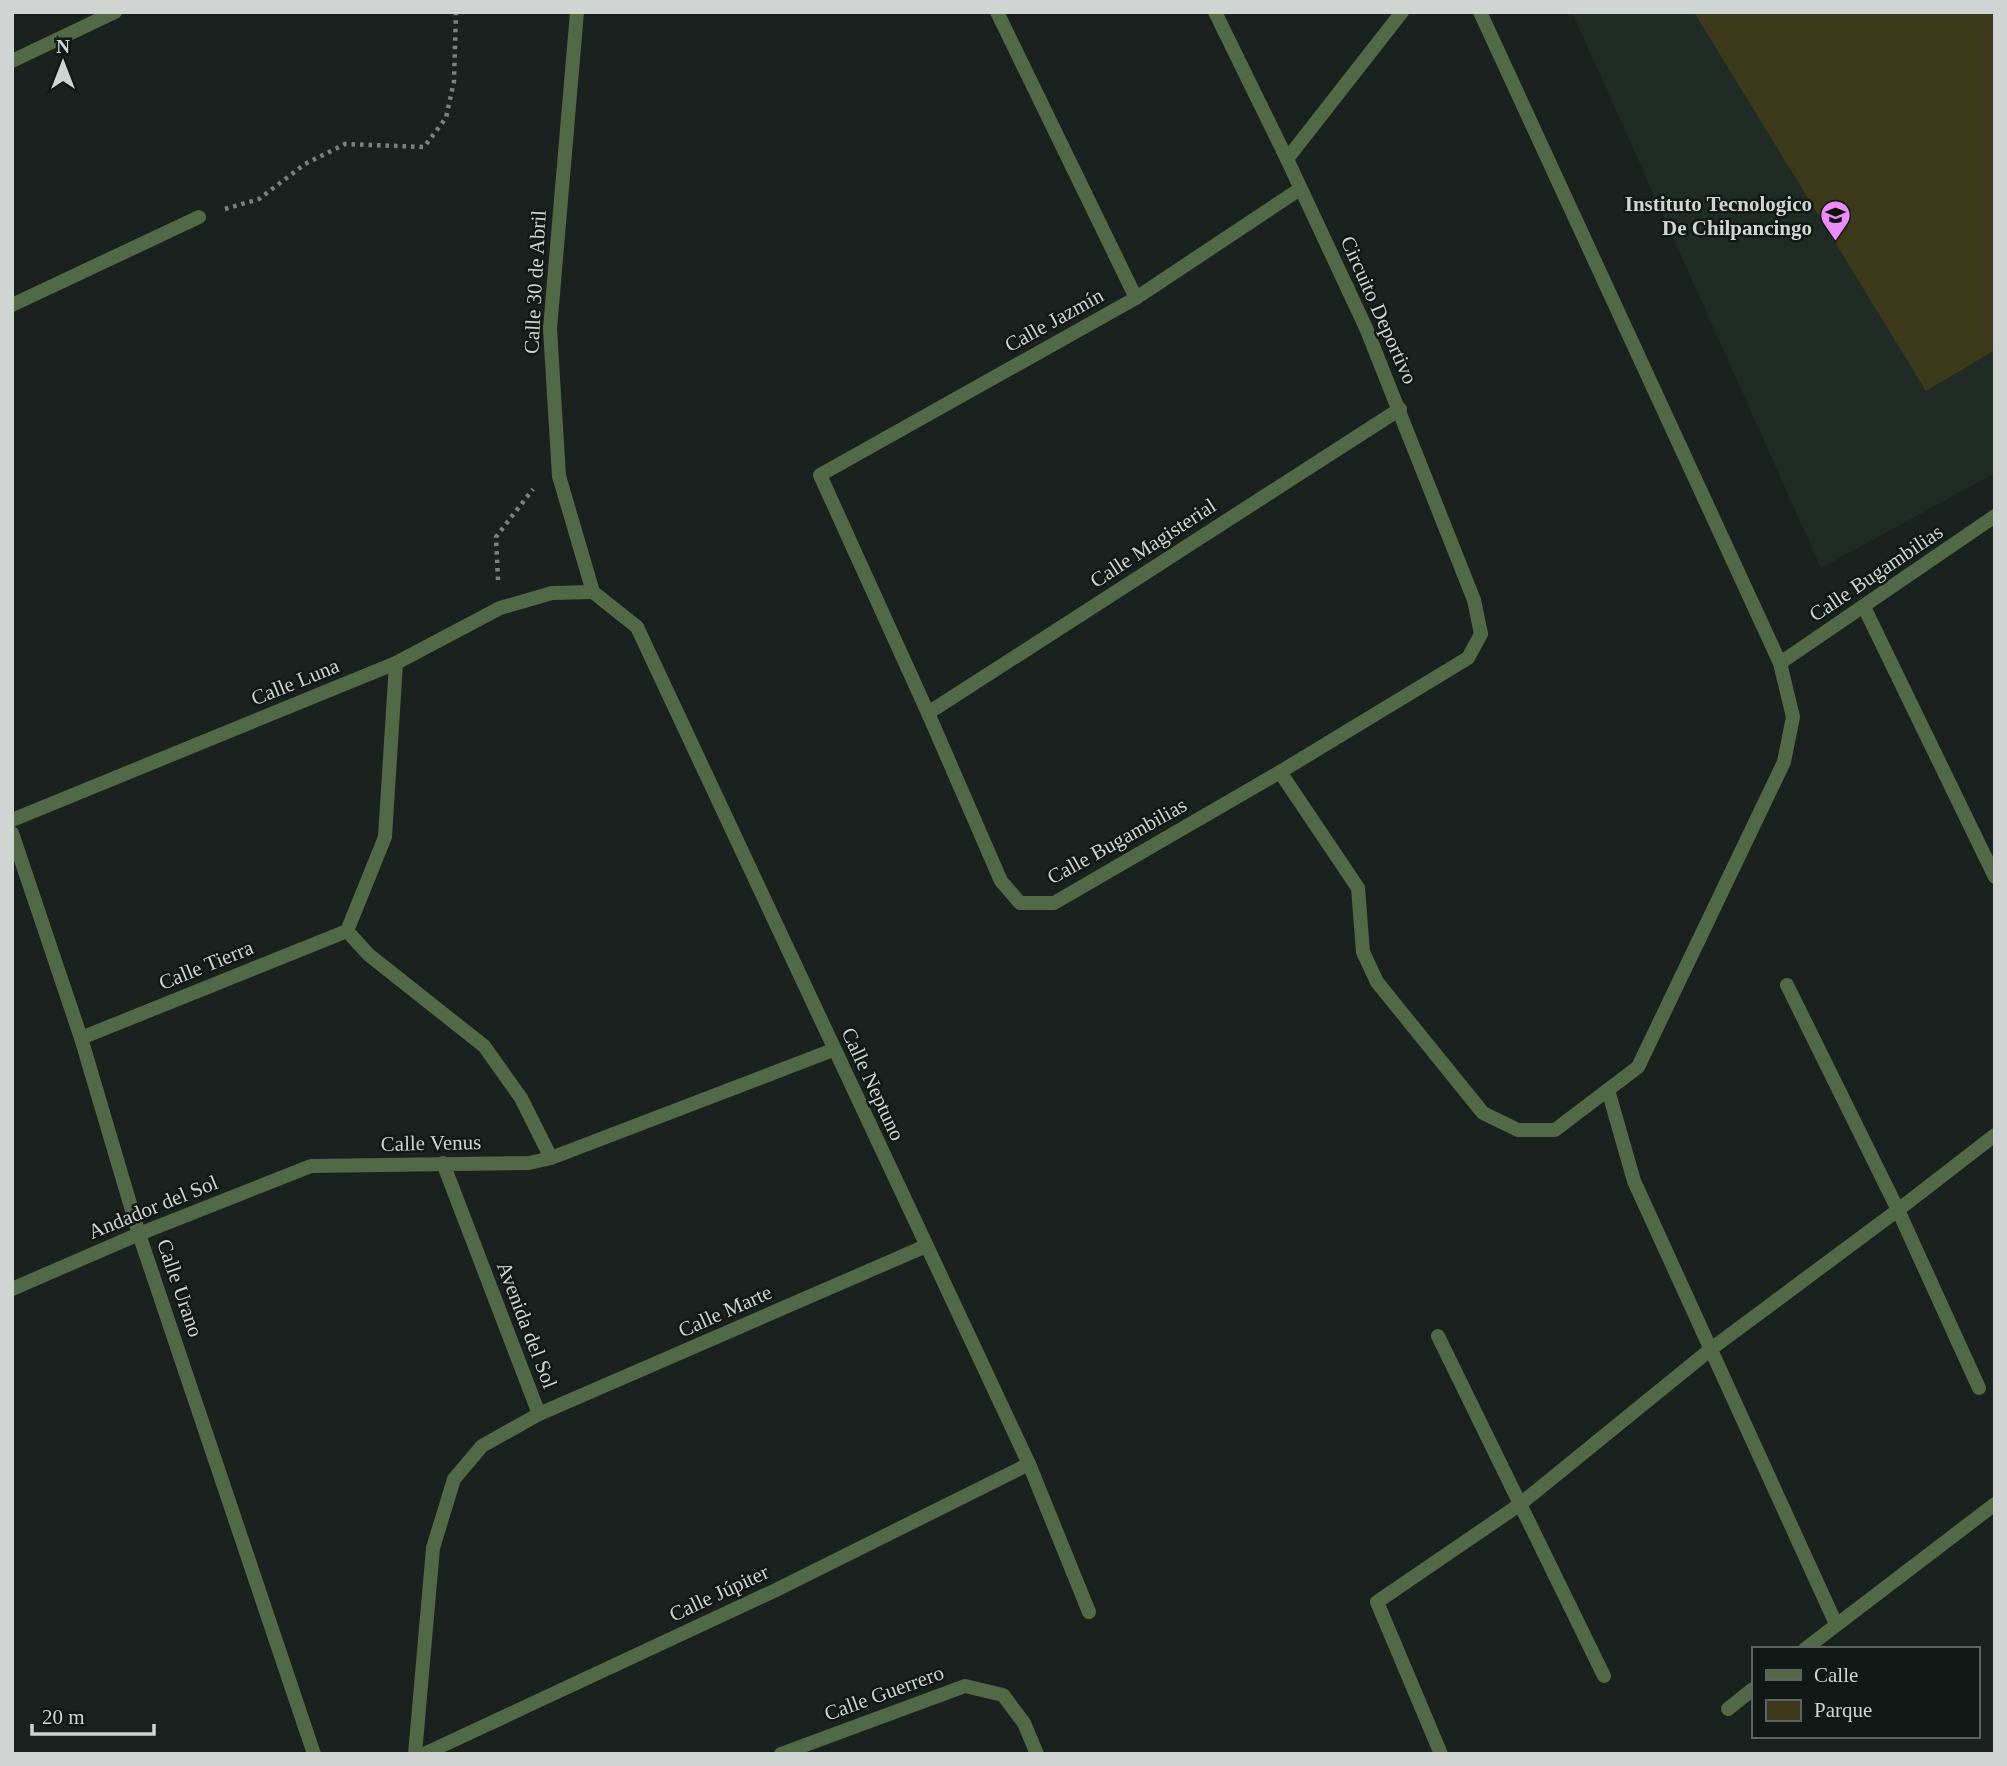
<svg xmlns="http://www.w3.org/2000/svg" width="2007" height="1766" viewBox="0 0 2007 1766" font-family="'Times New Roman',serif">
<rect width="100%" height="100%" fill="#1b211e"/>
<polygon fill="#202b26" points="1572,12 1995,12 1995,473 1821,568"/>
<polygon fill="#3c3a1a" points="1694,12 1995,12 1995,350 1926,391"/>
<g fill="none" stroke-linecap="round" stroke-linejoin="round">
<g stroke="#7d8280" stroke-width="4.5" stroke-dasharray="3.5 5" stroke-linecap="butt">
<polyline points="225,209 259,199 305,164 345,144 424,147 446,118 454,81 456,12"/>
<polyline points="498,580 496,537 533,489"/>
</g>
<g stroke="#516946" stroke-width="14">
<polyline points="577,12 550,329 559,476 593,592"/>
<polyline points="997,12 1136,298"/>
<polyline points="1215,12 1287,159 1366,328 1474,600 1481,634 1468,658 1280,772 1054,903 1020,903 1001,881 928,713 820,475 1136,298 1300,189"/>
<polyline points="12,61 115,12"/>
<polyline points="1287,159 1402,12"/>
<polyline points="12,305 199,217"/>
<polyline points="593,592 637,627 1029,1464 1089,1612"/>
<polyline points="1864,607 1995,877"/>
<polyline points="396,663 385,837 347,931 369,955 484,1046 521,1098 551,1158"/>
<polyline points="1780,663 1995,516"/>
<polyline points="928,713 1400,409"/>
<polyline points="1280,772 1358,888 1363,952 1377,982 1483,1113 1518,1130 1555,1130 1638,1067 1784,762 1793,717 1780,663 1480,12"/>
<polyline points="12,820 396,663 500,608 552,593 593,592"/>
<polyline points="12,833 81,1038 139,1234 311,1166 529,1163 551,1158 833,1050"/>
<polyline points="1787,985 1898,1210 1979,1388"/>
<polyline points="81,1038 347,931"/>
<polyline points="1608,1090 1634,1181 1836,1624"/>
<polyline points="443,1163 539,1414"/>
<polyline points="1438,1336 1604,1676"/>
<polyline points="1805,1649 1995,1504"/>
<polyline points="1728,1709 1753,1689"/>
<polyline points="415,1754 433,1548 454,1479 482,1446 539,1414 926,1246"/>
<polyline points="424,1754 776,1590 1029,1464"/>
<polyline points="781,1754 965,1686 1003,1695 1024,1723 1037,1754"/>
<polyline points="1441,1754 1377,1602 1519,1505 1711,1349 1898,1210 1995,1135"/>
</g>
<polyline stroke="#516946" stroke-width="14" points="12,1289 139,1234 314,1754"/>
</g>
<defs>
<symbol id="university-pin" viewBox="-11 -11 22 30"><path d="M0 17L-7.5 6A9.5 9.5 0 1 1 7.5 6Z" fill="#ed8cf9" stroke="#121815"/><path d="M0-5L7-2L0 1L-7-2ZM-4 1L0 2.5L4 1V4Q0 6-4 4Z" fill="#111"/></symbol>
</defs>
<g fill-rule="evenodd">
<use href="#university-pin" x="1818" y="198" width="35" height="47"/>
</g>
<g text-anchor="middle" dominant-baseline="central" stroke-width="5" stroke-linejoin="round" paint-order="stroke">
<g font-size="21" font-weight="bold" fill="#d0d4d2" stroke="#121815" text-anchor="end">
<text x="1812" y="204">Instituto Tecnologico<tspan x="1812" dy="24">De Chilpancingo</tspan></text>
</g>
<g font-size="21" fill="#d0d4d2" stroke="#121815">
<text transform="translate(535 282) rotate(-87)">Calle 30 de Abril</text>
<text transform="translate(1379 310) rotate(66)">Circuito Deportivo</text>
<text transform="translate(1054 320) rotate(-29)">Calle Jazmín</text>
<text transform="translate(1153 543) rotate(-33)">Calle Magisterial</text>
<text transform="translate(1876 573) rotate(-34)">Calle Bugambilias</text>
<text transform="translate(295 682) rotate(-22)">Calle Luna</text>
<text transform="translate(1117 841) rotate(-29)">Calle Bugambilias</text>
<text transform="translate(206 965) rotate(-22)">Calle Tierra</text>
<text transform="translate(873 1084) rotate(65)">Calle Neptuno</text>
<text transform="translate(431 1143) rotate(-1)">Calle Venus</text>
<text transform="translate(153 1207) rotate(-22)">Andador del Sol</text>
<text transform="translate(180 1288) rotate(71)">Calle Urano</text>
<text transform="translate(725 1311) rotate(-24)">Calle Marte</text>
<text transform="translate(527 1325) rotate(69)">Avenida del Sol</text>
<text transform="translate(719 1593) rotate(-25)">Calle Júpiter</text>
<text transform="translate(884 1693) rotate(-20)">Calle Guerrero</text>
</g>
</g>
<rect width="2007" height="1766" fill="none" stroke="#d0d4d2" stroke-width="28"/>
<rect x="1752" y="1647" width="228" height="91" fill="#121815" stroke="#5e6361" stroke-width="2"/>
<rect x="1766" y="1670" width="35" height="10" fill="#516946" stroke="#5e6361" stroke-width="2"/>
<text x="1814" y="1682" font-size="21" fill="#d0d4d2">Calle</text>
<rect x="1766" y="1700" width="35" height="21" fill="#3c3a1a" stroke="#5e6361" stroke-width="2"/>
<text x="1814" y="1717" font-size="21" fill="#d0d4d2">Parque</text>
<g transform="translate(63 63)" stroke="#121815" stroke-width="5" paint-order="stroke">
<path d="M0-5L12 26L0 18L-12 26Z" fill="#d0d4d2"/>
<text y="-10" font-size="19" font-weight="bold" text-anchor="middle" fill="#d0d4d2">N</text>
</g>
<path d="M32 1724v10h122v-10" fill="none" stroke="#d0d4d2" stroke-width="3.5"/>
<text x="42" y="1724" font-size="21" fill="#d0d4d2" stroke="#121815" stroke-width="5" paint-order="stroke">20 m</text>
</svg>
